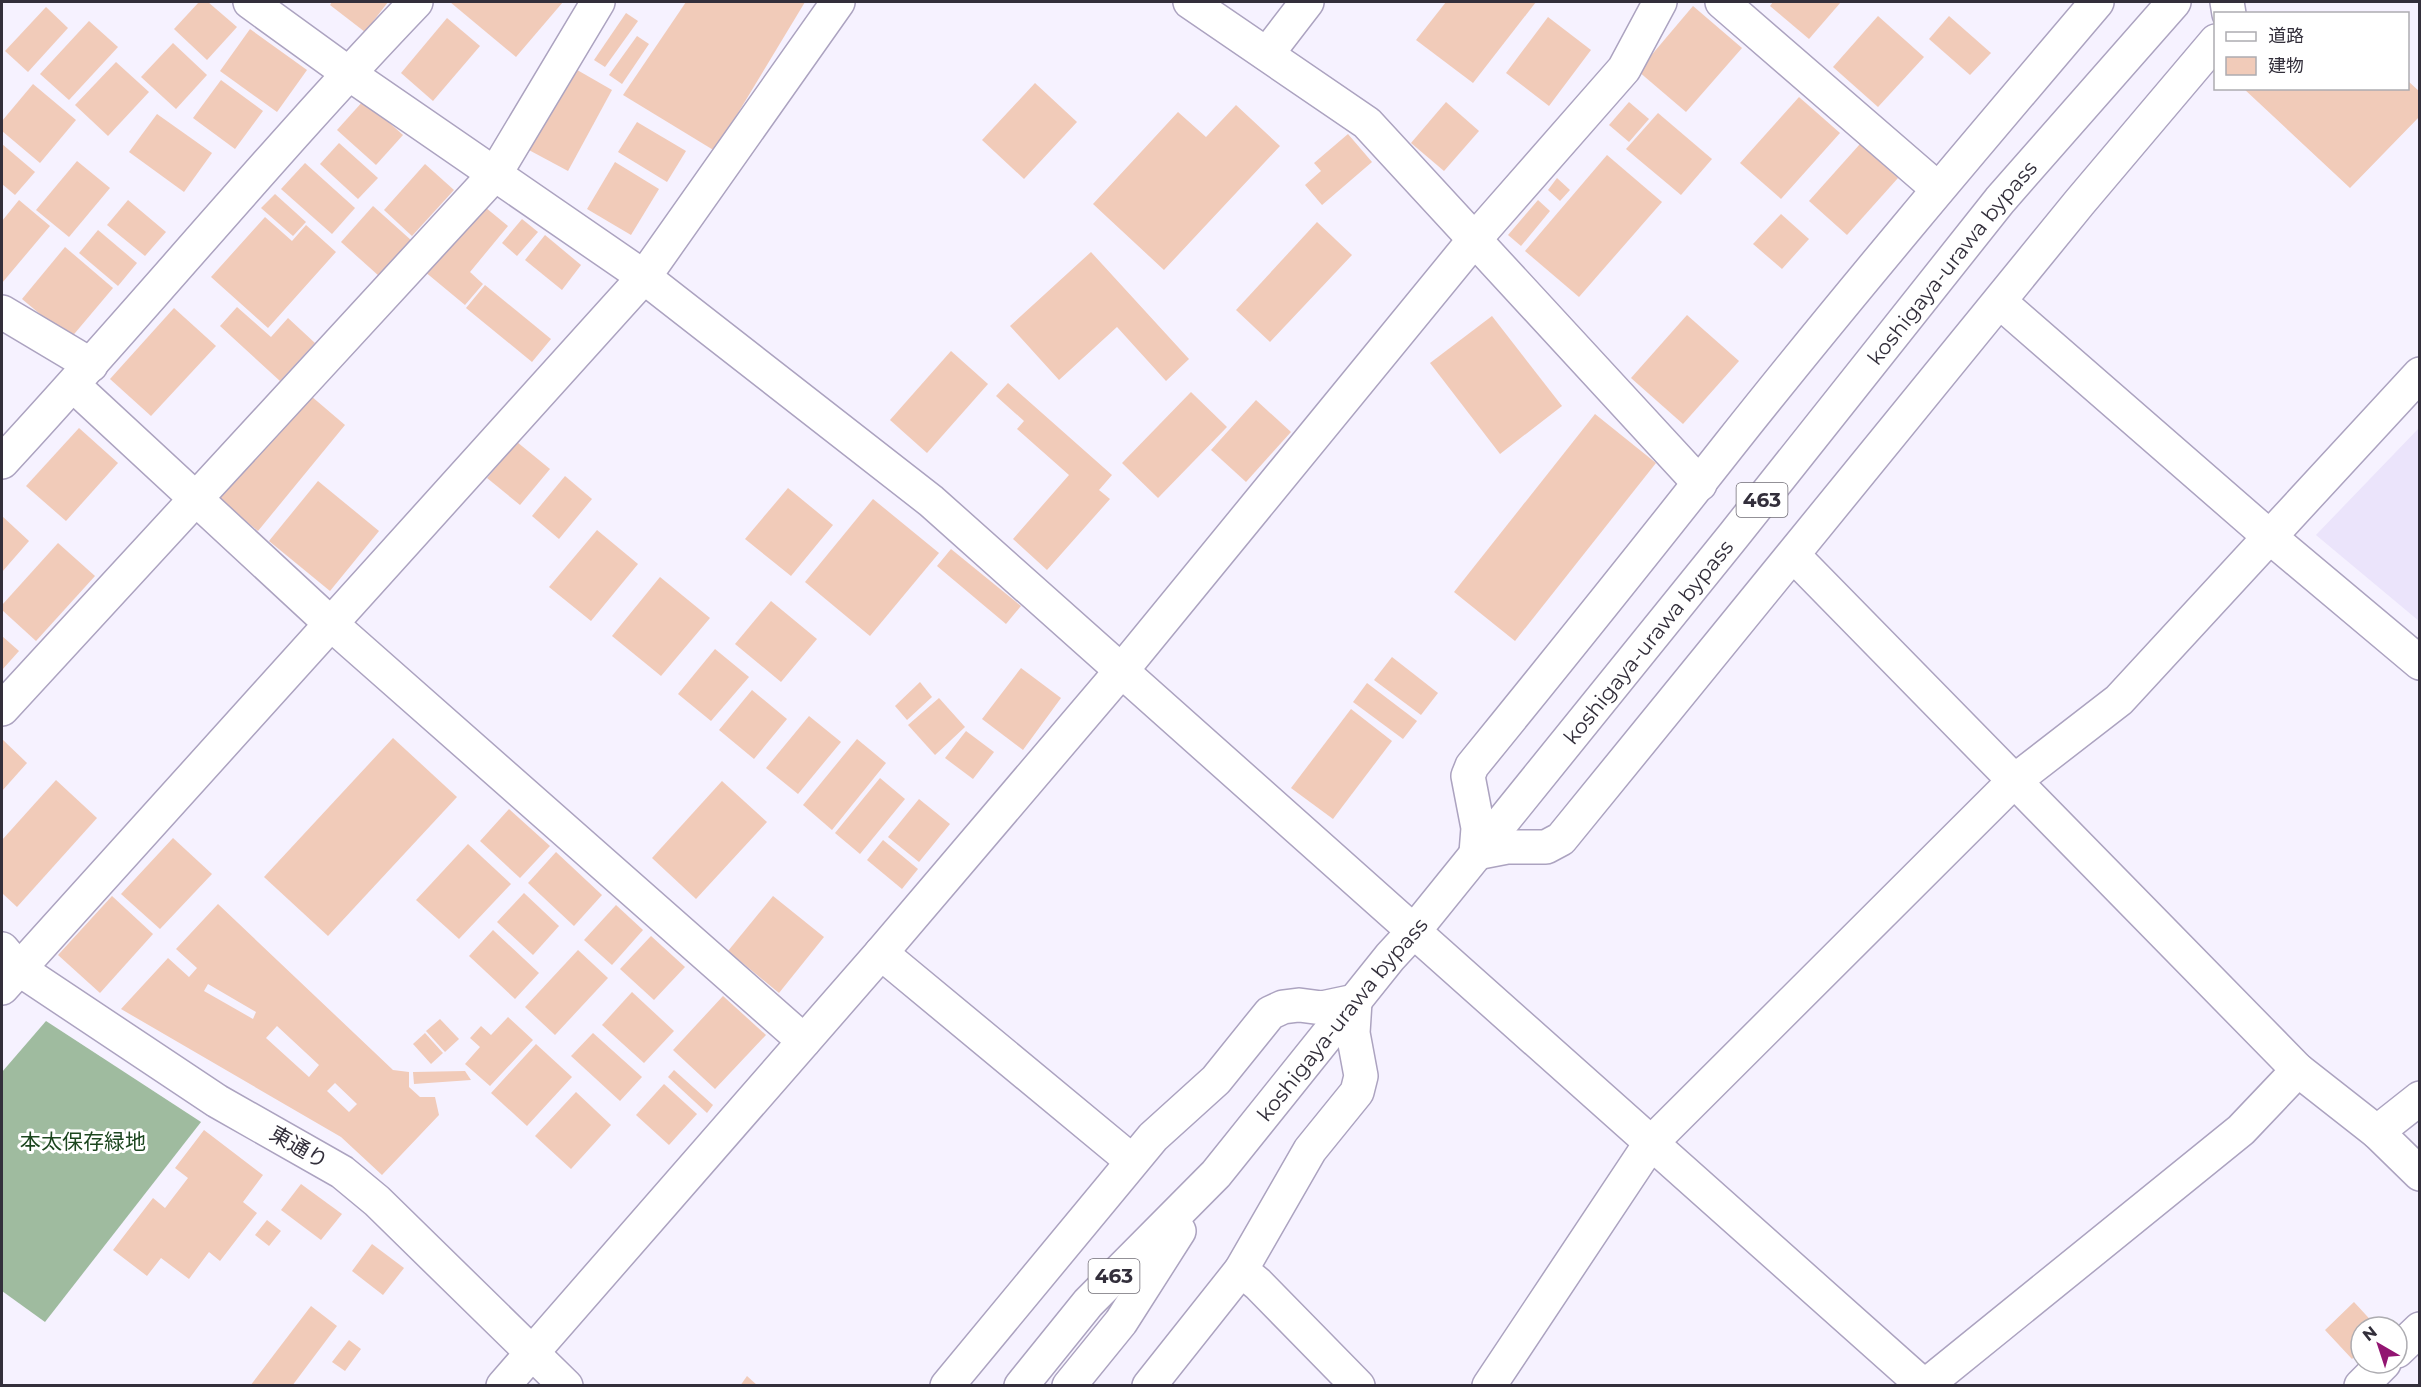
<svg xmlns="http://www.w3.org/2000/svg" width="2421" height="1387" viewBox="0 0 2421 1387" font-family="Montserrat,'Noto Sans JP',sans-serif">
<rect width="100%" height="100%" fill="#f6f2ff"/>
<polygon fill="#ebe4fb" points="2419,428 2419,427 2419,621 2316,535"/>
<polygon fill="#9fbb9f" points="46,1021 201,1122 45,1322 2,1291 2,1072"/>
<g fill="#f1cbb9" fill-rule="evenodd">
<polygon points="199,2 208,2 237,27 207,60 174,29"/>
<polygon points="332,2 388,2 365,32 330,5"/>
<polygon points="450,2 563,2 516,57"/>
<polygon points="686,2 805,2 715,151 623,95"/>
<polygon points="1446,2 1536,2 1473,83 1416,40"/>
<polygon points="1773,2 1841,2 1809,39 1770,6"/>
<polygon points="1693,6 1742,48 1686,112 1638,71"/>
<polygon points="46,7 68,28 28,72 5,51"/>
<polygon points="626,13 638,21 605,67 594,60"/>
<polygon points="1878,16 1924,57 1878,107 1833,67"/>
<polygon points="1949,16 1991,53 1970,75 1929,39"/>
<polygon points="1548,17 1591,50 1549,106 1506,73"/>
<polygon points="447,18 480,46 433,101 401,73"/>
<polygon points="89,21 118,47 69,100 40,74"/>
<polygon points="250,29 307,70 277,112 220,71"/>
<polygon points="637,36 649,44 622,84 609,75"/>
<polygon points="173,43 207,75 176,109 141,77"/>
<polygon points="116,62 149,92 108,136 75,105"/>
<polygon points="572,67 612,90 568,171 527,149"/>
<polygon points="221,80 263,111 235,149 193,118"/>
<polygon points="2408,81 2420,92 2420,116 2350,188 2243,88 2408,88"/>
<polygon points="1035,83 1077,122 1024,179 982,140"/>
<polygon points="33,84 76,120 40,163 2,131 2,121"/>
<polygon points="1799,97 1840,133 1781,199 1740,163"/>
<polygon points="364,100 403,135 376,165 337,130"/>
<polygon points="1446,102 1479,131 1444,171 1411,143"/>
<polygon points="1629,102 1649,119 1629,142 1609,125"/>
<polygon points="1236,105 1280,146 1164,270 1093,204 1178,112 1206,137"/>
<polygon points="1658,113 1712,159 1681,195 1626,149"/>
<polygon points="157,114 212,153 184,192 129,152"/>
<polygon points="637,122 686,151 667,182 618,152"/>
<polygon points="1348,134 1372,162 1322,205 1305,185 1321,171 1314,163"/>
<polygon points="339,143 378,178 358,199 320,164"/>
<polygon points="2,144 35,172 15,195 2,184"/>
<polygon points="1860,144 1898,178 1847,235 1809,201"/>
<polygon points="1607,155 1662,202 1579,297 1525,251"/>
<polygon points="77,161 110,188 69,237 36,210"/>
<polygon points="615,162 659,189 631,235 587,209"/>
<polygon points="305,163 355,208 332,234 281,189"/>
<polygon points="425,164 454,190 412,236 384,210"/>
<polygon points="1557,178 1570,190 1560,201 1548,190"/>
<polygon points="275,194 306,222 293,236 261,208"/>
<polygon points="19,200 50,226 2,283 2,221"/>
<polygon points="128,200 166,232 145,256 107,225"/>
<polygon points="1538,200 1550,211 1521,246 1508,235"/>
<polygon points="480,203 508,226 470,272 483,284 465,305 424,271"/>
<polygon points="373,206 412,241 379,276 341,242"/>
<polygon points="1781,214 1809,239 1782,269 1753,244"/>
<polygon points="265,217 292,241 306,225 336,252 268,328 211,277"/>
<polygon points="522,219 538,232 517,256 502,243"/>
<polygon points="1317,222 1352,255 1270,342 1236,310"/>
<polygon points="98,230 137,263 118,286 79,253"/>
<polygon points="545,235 581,265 562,290 525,260"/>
<polygon points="65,247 113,288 70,339 22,299"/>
<polygon points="1091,252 1189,359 1166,381 1117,327 1059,380 1010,326"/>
<polygon points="485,285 551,339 532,362 466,308"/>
<polygon points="237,307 271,337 288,318 315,343 280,381 220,326"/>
<polygon points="174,308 216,346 151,416 110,379"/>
<polygon points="1687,315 1739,361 1683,424 1631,378"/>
<polygon points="1492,316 1562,406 1500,454 1430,363"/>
<polygon points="951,351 988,384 927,453 890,420"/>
<polygon points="1008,383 1112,475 1099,490 1110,499 1047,570 1013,539 1069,475 1017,429 1024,421 996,396"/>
<polygon points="304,390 345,425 258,531 216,497"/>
<polygon points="1191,392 1227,427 1158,498 1122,463"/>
<polygon points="1256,400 1291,432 1246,482 1211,450"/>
<polygon points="1595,414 1656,463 1515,641 1454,592"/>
<polygon points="79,428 118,463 66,521 26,486"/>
<polygon points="517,442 550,469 520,505 487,478"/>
<polygon points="565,476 592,499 559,539 532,516"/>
<polygon points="318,481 379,531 330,591 269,541"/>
<polygon points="788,488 833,525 791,576 745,539"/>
<polygon points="873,499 939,553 870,636 805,582"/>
<polygon points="2,516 29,541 2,572"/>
<polygon points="597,530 638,564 591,621 549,587"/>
<polygon points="58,543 95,576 36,641 2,610 2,605"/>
<polygon points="951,549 1021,606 1006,624 937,566"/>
<polygon points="660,577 710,618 661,676 612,636"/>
<polygon points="771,601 817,639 781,682 735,644"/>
<polygon points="2,636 19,651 2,670"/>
<polygon points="715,649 749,677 711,721 678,694"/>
<polygon points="1392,657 1438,693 1421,715 1374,680"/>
<polygon points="1021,668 1061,698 1023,750 982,719"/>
<polygon points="920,682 932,697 907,720 895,706"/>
<polygon points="1367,683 1417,721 1403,739 1353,702"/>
<polygon points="752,690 787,719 754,759 719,730"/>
<polygon points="939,698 965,727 935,755 908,725"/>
<polygon points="1351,709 1392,741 1333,819 1291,788"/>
<polygon points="809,716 841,742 798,794 766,768"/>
<polygon points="966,731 994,752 973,779 945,758"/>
<polygon points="393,738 457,797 328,936 264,877"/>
<polygon points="2,739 27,763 2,791"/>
<polygon points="857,739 886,763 832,830 803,805"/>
<polygon points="880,778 905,799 860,854 835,833"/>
<polygon points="56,780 97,818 17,907 2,893 2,840"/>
<polygon points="722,781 767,822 696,899 652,858"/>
<polygon points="919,799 950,824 919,862 888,837"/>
<polygon points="509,809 550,846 520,878 480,841"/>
<polygon points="173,838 212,874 160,929 121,894"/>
<polygon points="883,840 918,869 902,889 867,860"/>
<polygon points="468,844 511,884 459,939 416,900"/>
<polygon points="556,852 602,895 574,926 528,883"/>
<polygon points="524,893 559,926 533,955 497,922"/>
<polygon points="112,896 153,934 100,993 58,955"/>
<polygon points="773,896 824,937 779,993 728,951"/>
<path d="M218,904L393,1070L409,1072V1087L420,1097H435L439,1115L382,1175L341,1137L121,1009L168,958L189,977L197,968L176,949ZM208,984L256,1012L253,1019L204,991ZM277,1026L319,1065L309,1077L266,1038ZM335,1083L357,1104L349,1112L327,1091Z"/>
<polygon points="616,905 643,930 612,965 584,940"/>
<polygon points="493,930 539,973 515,999 469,956"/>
<polygon points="651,936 685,967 654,1000 620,969"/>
<polygon points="578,950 608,978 555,1035 525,1007"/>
<polygon points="632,992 674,1031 644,1063 602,1025"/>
<polygon points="723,996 766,1035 715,1089 673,1050"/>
<polygon points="508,1017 533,1040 490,1086 465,1064 480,1047 470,1038 481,1026 491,1035"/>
<polygon points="440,1019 459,1039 445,1052 426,1031"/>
<polygon points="425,1033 443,1053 431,1064 413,1044"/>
<polygon points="593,1033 642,1077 620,1101 571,1056"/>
<polygon points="536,1044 572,1077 527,1126 491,1093"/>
<polygon points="674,1070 713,1105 707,1113 668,1077"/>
<polygon points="465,1071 471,1080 414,1084 413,1072"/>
<polygon points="664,1084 697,1114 669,1145 636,1115"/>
<polygon points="576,1092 611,1125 571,1169 535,1136"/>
<polygon points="204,1130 263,1175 243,1202 257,1213 220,1261 209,1252 189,1279 161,1258 147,1276 113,1250 153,1198 165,1208 188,1178 175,1168"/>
<polygon points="301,1184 342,1214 321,1240 281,1210"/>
<polygon points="267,1220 281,1231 269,1246 255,1235"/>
<polygon points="372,1244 404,1268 383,1295 352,1271"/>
<polygon points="2354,1302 2377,1327 2361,1327 2361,1350 2352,1359 2325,1330"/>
<polygon points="311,1306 337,1326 292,1386 250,1386"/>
<polygon points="349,1340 361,1349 345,1371 332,1362"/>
<polygon points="747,1376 758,1386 740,1386"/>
</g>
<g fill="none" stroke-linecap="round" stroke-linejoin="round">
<defs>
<g id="minor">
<polyline points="250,2 348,73 644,277 931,501 1924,1386"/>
<polyline points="1190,2 1367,123 1700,484"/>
<polyline points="1722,2 1938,189"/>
<path d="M2097,2C1973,148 1849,294 1730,444C1645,552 1559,659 1472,766L1468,776L1478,828L1476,853L1507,847H1546L1561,839L2079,203L2216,41"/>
<polyline points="2227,2 2229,14"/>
<polyline points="1267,54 1307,2"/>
<polyline points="2000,302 2271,538 2420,663"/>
<polyline points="2,312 91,365"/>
<polyline points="73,385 330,623 804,1041"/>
<path d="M2,462C142,311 273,151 416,2"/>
<polyline points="1794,556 2298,1070 2377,1132 2420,1174"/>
<polyline points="2,709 495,174 598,2"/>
<polyline points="2,949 19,969 217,1101 342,1172 377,1201 566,1386"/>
<polyline points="881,953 1132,1161"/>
<polyline points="2,988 644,277 838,2"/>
<polyline points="2377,1132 2420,1098"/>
<polyline points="1241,1270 1258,1284 1358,1386"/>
<polyline points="2397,1351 2420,1329"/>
<polyline points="503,1386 881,953 1122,670 1474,240 1624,69 1660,2"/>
<polyline points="947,1386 1153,1137 1216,1080 1270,1013 1283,1007 1299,1005 1322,1008 1355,1001 1353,1033 1361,1076 1357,1092 1310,1150 1241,1270 1149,1386"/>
<polyline points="1489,1386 1650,1144 2013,782 2119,700 2420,374"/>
<polyline points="1925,1386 2241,1130 2298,1070"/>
<polyline points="2361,1386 2384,1363"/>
</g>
<g id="highway">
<path id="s1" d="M1021,1386L1088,1303L1216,1174L1390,957L1414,931L1734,535L2000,200L2174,2"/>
<polyline points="1069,1386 1121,1322 1179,1231"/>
</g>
</defs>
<use href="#minor" stroke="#aca3c0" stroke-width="36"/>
<use href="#highway" stroke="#aca3c0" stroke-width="36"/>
<use href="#minor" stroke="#fff" stroke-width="33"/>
<use href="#highway" stroke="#fff" stroke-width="33"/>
</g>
<g text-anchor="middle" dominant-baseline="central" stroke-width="6" stroke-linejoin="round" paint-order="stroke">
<g fill="#fff" stroke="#706d76" stroke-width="1.5">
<rect x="1736.5" y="483" width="51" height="34" rx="4.5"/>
<rect x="1088.5" y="1259" width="51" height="34" rx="4.5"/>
</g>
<g font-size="20" font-weight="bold" fill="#332f3b">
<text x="1762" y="500">463</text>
<text x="1114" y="1276">463</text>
</g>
<g font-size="21" fill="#332f3b" stroke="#fff">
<text stroke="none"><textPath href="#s1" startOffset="1460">koshigaya-urawa bypass</textPath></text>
<text stroke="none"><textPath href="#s1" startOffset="974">koshigaya-urawa bypass</textPath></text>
<text stroke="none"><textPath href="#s1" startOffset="488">koshigaya-urawa bypass</textPath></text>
<text transform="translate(299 1147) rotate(30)">東通り</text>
</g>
<g font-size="21" fill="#1c461f" stroke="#fff">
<text x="83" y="1141">本太保存緑地</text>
</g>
</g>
<rect width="2421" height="1387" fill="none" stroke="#332f3b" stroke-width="6"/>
<rect x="2214" y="12" width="195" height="78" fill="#ffffff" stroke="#adacb1" stroke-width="1.5"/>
<rect x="2226" y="32" width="30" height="9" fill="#ffffff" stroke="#adacb1" stroke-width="1.5"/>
<text x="2268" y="42" font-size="18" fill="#332f3b">道路</text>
<rect x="2226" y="57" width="30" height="18" fill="#f1cbb9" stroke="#adacb1" stroke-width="1.5"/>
<text x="2268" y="72" font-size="18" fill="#332f3b">建物</text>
<g transform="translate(2379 1345) rotate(321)"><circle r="28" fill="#ffffff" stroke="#adacb1" stroke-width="1.5"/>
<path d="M0-4.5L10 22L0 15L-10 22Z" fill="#921571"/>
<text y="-9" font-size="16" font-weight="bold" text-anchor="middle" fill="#332f3b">N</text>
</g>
</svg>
